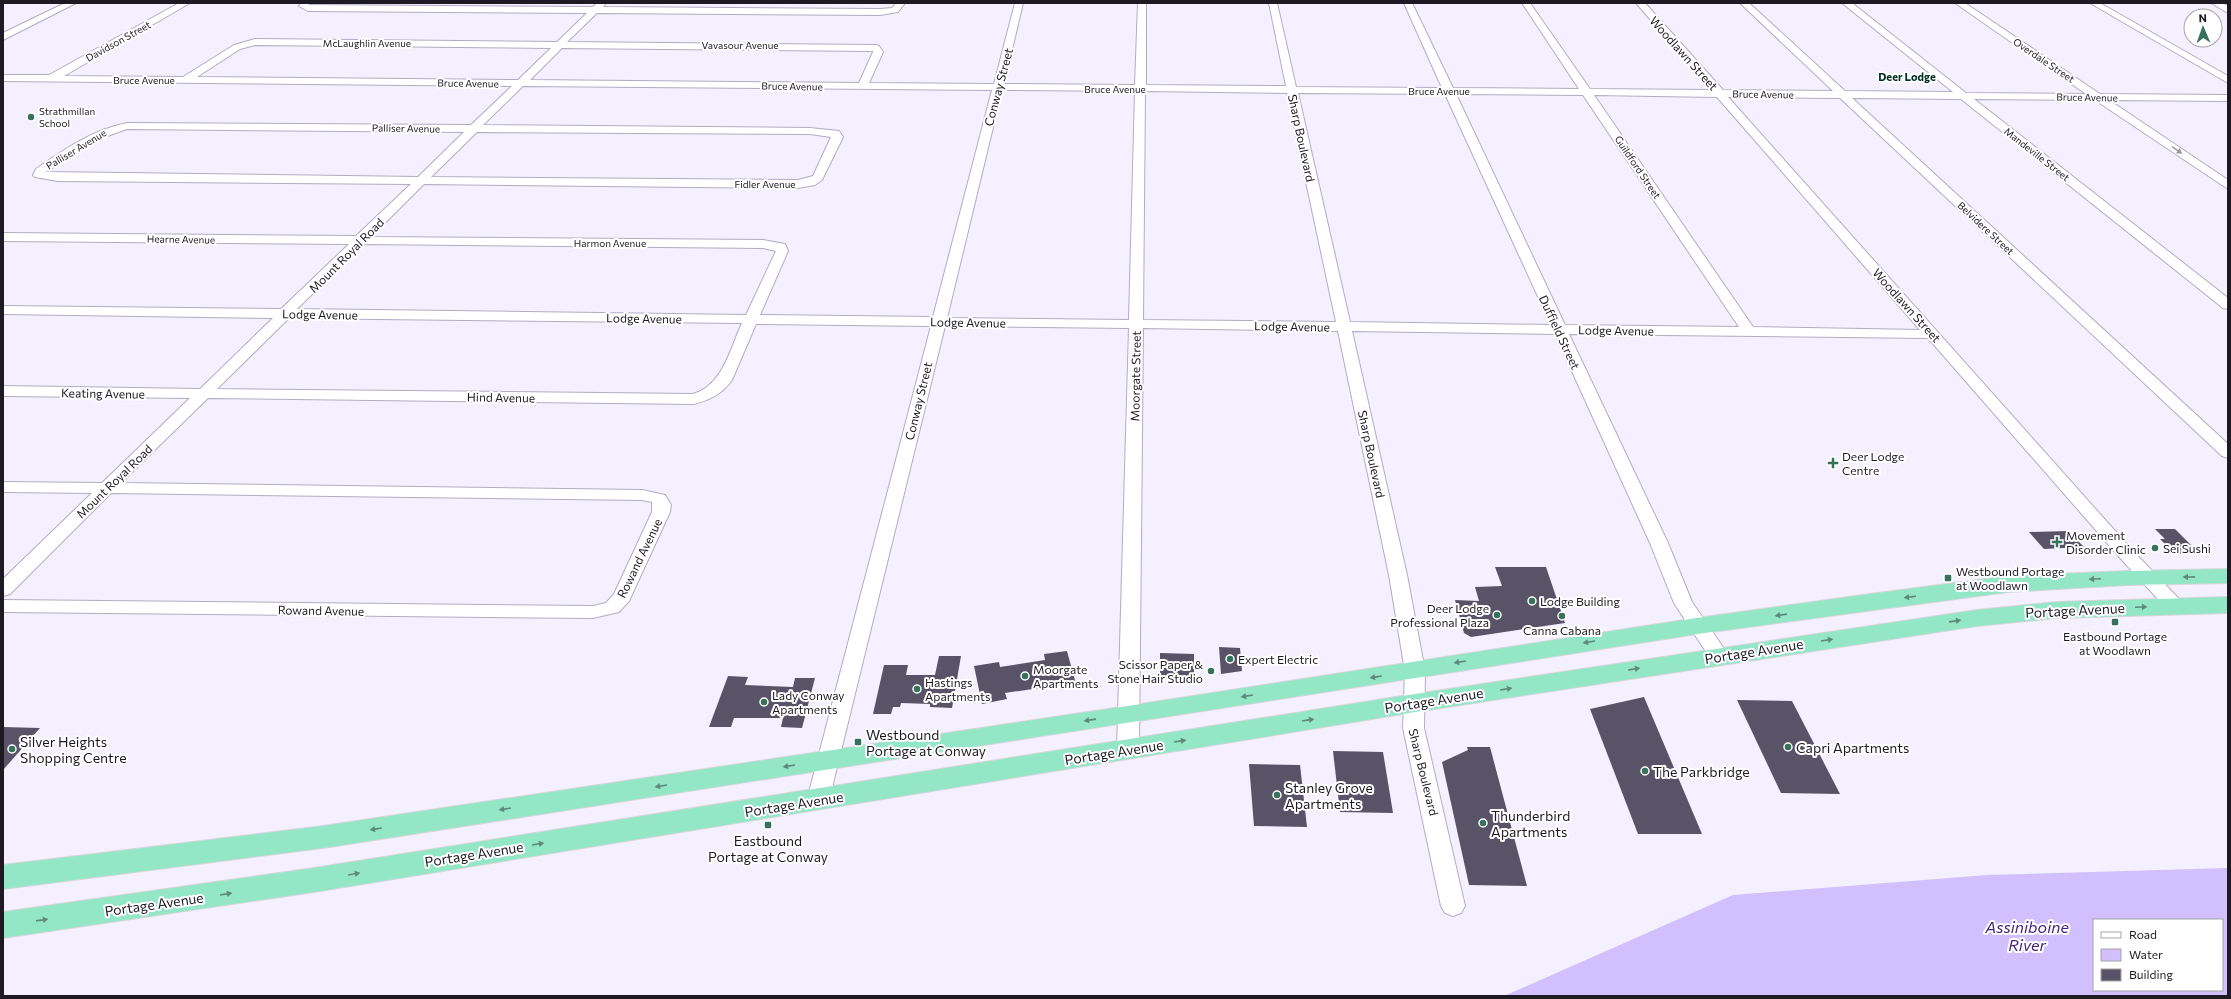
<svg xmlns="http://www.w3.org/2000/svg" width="2231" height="999" viewBox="0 0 2231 999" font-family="Commissioner,sans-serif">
<rect width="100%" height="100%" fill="#f4f0ff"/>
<path fill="#d1c0fd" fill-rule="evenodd" d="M2228,868V996H1504L1733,895L1987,875ZM2094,920H2222V990H2094Z"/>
<g fill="#595367">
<polygon points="2155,529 2175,529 2200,554 2175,554 2160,539 2165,539"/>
<polygon points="2068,531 2084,547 2044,549 2029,532"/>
<polygon points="1495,567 1546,567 1565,623 1471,637 1464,633 1455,600 1479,601 1475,587 1502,586"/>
<polygon points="1219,647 1240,648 1242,671 1221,674"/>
<polygon points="1067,651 1077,688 1061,690 1060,685 1005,693 1007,699 982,704 974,666 999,662 1000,667 1045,660 1044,654"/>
<polygon points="1160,653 1194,654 1194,678 1160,677"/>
<polygon points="939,656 961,656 952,708 930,707 930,704 901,703 900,707 893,707 891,714 873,714 884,665 908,665 906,675 935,675"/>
<polygon points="728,676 748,677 745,685 793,687 795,678 815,678 802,728 781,727 783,718 734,718 731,727 709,727"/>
<polygon points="1644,697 1702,834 1638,834 1590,709"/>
<polygon points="1737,700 1792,701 1840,794 1781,793"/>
<polygon points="3,727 40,728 3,770"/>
<polygon points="1467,747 1490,747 1527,886 1469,885 1442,762 1468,750"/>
<polygon points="1333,751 1383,752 1393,813 1340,812"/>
<polygon points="1249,764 1300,765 1307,827 1254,826"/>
</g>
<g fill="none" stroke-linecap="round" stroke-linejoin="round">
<defs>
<g id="minor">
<polygon points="65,3 76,3 3,40 3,33"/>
<path d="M179,3H190L64,76L183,77L234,45L255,39L557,42L587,13L308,11L299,6L301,3H309V5L593,7L597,3H606L603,7L880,9L892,8L896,3H905L898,12L880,15L597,13L567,42L876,45L879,46L883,52L869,83L994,84L1015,3H1023L1004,84L1135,85L1138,3H1146V85L1286,86L1269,3H1277L1296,87L1442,88L1404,3H1412L1453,88L1579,89L1522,3H1530L1590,89L1711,90L1636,3H1645L1723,90L1833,91L1740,3H1749L1845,91L1953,92L1842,3H1852L1966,93L2086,94L1955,3H1965L2100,94L2228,95V101L2109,100L2228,180V189L2095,100L1974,99L2228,298V309L2223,308L1961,99L1852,98L2228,444V458L2222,456L1840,98L1728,97L2133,551L2182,602L2184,606L2182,610L2175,612L2168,610L2121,559L1928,338L1569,334L1668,543L1692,602L1729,656L1726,661L1719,663L1712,661L1674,603L1650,543L1555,334L1352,331L1407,575L1425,671L1424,728L1465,906L1461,913L1453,916L1445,913L1441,906L1403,728L1405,671L1389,575L1338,331L1143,328L1139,750L1135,755L1128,758L1121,755L1117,750L1129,328L945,326L829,800L826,806L818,808L810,806L807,800L931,326L756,324L732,380C722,394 710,400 694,404L208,398L121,483L642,490L665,495L671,505L670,512L629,601L619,612L593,618L3,612V600L593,606L606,603L614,594L652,512V502L642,500L111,493L10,594L3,596V579L92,493L3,492V482L102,483L190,398L3,396V386L200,389L273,318L3,314V306L281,309L349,244L3,241V233L356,236L411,184L58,181L35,177L33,175L36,169C65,149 92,130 127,123L471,125L512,86L3,81V75H49ZM255,45L551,48L518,80L197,77L240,49ZM562,48L873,51V52L859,83L530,80ZM523,86L992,90L933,317L760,315L788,251L785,244L763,240L371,237L424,184L798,188L815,185L822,180L843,137L839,131L810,128L483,125ZM1002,90L1135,91L1129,320L947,318ZM1145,91L1287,93L1336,322L1143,320ZM1298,93L1445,94L1551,325L1350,322ZM1456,94L1583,95L1739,327L1565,325ZM1594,95L1717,97L1920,330L1753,327ZM127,129L464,132L418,177L46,172L96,140ZM477,132L810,134L831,137L813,176L798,180L431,177ZM363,244L763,248L776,251L746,315L297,309ZM289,318L742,323C730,349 723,385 693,394L217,389Z"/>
<polygon points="2090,3 2100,3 2228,76 2228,83"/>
<polygon points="2211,3 2222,3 2228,6 2228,13"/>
</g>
<g id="trunk">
<polygon points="2228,569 2228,583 2128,585 2008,592 1697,634 323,848 3,889 3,865 323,826 1128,706 1697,618 1870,594 2008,576 2128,571"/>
<polygon points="2228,597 2228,613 2057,618 1977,626 1415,712 314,892 3,938 3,912 314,868 1415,694 1977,610 2057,602"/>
</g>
</defs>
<use href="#minor" stroke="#b2acc3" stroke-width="2"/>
<use href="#trunk" stroke="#d6d6d7" stroke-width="2"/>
<use href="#minor" fill="#fff" fill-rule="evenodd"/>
<use href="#trunk" fill="#93e6c6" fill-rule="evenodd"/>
</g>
<defs><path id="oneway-solid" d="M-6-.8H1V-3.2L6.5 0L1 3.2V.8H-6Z"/></defs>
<use fill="#99989c" href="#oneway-solid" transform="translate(2177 150) rotate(34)"/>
<g fill="#5e8a7d">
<use href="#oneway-solid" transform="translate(2189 577) rotate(179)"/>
<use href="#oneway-solid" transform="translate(2095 579) rotate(177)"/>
<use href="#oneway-solid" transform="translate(1910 597) rotate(173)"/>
<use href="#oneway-solid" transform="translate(2141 607) rotate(-2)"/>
<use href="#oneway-solid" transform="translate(1781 615) rotate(172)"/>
<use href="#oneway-solid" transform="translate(1955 621) rotate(-8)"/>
<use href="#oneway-solid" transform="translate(1827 640) rotate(-9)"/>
<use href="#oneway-solid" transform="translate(1589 642) rotate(171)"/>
<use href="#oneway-solid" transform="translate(1460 662) rotate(171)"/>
<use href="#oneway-solid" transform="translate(1634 669) rotate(-9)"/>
<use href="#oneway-solid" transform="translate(1376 677) rotate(171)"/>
<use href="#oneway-solid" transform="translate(1506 689) rotate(-9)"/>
<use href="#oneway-solid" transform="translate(1247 696) rotate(171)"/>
<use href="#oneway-solid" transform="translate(1090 720) rotate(172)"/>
<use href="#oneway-solid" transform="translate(1308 720) rotate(-9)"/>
<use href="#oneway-solid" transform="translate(1180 741) rotate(-9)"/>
<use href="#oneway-solid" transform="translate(789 766) rotate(171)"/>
<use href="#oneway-solid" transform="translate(661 786) rotate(171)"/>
<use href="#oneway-solid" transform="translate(505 809) rotate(171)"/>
<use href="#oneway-solid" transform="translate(376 829) rotate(171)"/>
<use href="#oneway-solid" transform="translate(538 844) rotate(-9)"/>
<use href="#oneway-solid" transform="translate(354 874) rotate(-10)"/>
<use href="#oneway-solid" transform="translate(226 894) rotate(-9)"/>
<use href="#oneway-solid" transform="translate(42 920) rotate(-8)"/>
</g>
<g fill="#37715b" stroke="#fff" stroke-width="1.5">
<circle cx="31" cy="117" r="4"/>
<path d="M1831 457h4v4h4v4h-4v4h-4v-4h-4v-4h4z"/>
<path d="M2055 536h4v4h4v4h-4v4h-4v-4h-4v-4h4z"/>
<circle cx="2155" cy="548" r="4"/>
<rect x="1944" y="574" width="8" height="8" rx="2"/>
<circle cx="1532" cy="601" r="4"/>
<circle cx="1497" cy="615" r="4"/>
<circle cx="1562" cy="616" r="4"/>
<rect x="2111" y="618" width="8" height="8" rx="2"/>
<circle cx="1230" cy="659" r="4"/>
<circle cx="1211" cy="671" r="4"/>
<circle cx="1025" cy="676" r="4"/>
<circle cx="917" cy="689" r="4"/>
<circle cx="764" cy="702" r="4"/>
<rect x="854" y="738" width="8" height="8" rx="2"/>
<circle cx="1788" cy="747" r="4"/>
<circle cx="12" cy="749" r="4"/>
<circle cx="1645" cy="771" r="4"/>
<circle cx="1277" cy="795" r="4"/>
<circle cx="1483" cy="823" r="4"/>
<rect x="764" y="821" width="8" height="8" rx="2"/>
</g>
<g text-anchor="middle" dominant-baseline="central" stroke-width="4" stroke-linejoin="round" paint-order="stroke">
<g font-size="10" fill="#1d1a23" stroke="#fff">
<text transform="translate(118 41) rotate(-29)">Davidson Street</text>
<text x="367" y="43">McLaughlin Avenue</text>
<text x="740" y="45">Vavasour Avenue</text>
<text transform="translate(2044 60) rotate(34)">Overdale Street</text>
<text x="144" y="80">Bruce Avenue</text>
<text transform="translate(468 83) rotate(1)">Bruce Avenue</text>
<text transform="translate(792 86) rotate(1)">Bruce Avenue</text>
<text x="1115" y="89">Bruce Avenue</text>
<text x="1439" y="91">Bruce Avenue</text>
<text transform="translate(1763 94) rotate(1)">Bruce Avenue</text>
<text transform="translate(2087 97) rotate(1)">Bruce Avenue</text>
<text transform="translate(406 128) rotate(1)">Palliser Avenue</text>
<text transform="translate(76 149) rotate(-31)">Palliser Avenue</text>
<text transform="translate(2037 154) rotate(38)">Mandeville Street</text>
<text transform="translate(1638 167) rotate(56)">Guildford Street</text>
<text x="765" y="184">Fidler Avenue</text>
<text transform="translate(1986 228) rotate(43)">Belvidere Street</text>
<text transform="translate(181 239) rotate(1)">Hearne Avenue</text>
<text x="610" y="243">Harmon Avenue</text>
</g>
<g font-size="10" fill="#1d1a23" stroke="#fff" text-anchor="start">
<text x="39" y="111">Strathmillan<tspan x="39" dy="12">School</tspan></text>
</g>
<g font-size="11" font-weight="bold" fill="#003222" stroke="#fff">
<text x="1907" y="76">Deer Lodge</text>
</g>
<g font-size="12" fill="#1d1a23" stroke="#fff">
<text transform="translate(1684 53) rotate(48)">Woodlawn Street</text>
<text transform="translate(998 87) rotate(-75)">Conway Street</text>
<text transform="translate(1302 138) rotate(78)">Sharp Boulevard</text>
<text transform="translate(346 255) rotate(-45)">Mount Royal Road</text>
<text transform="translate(1907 305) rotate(48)">Woodlawn Street</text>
<text transform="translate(320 314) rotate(1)">Lodge Avenue</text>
<text transform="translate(644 318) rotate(1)">Lodge Avenue</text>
<text transform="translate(968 322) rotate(1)">Lodge Avenue</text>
<text transform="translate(1292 326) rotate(1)">Lodge Avenue</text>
<text transform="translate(1616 330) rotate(1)">Lodge Avenue</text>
<text transform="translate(1560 332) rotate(65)">Duffield Street</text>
<text transform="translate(1135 376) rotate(-89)">Moorgate Street</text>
<text transform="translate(103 393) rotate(1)">Keating Avenue</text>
<text transform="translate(501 397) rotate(1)">Hind Avenue</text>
<text transform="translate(918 401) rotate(-76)">Conway Street</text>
<text transform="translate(1372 454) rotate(78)">Sharp Boulevard</text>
<text transform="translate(114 481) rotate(-44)">Mount Royal Road</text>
<text transform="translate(639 558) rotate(-64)">Rowand Avenue</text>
<text transform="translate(321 610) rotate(1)">Rowand Avenue</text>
<text transform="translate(1424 772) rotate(76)">Sharp Boulevard</text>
</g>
<g font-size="12" fill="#1d1a23" stroke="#fff" text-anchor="start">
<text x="1842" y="456">Deer Lodge<tspan x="1842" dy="14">Centre</tspan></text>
<text x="2066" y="535">Movement<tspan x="2066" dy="14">Disorder Clinic</tspan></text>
<text x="2163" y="548">Sei Sushi</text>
<text x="1956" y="571">Westbound Portage<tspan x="1956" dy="14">at Woodlawn</tspan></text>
<text x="1540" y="601">Lodge Building</text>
<text x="1489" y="608" text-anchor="end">Deer Lodge<tspan x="1489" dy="14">Professional Plaza</tspan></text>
<text x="1562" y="630" text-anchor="middle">Canna Cabana</text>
<text x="2115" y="636" text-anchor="middle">Eastbound Portage<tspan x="2115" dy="14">at Woodlawn</tspan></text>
<text x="1238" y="659">Expert Electric</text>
<text x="1203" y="664" text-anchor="end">Scissor Paper &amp;<tspan x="1203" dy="14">Stone Hair Studio</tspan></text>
<text x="1033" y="669">Moorgate<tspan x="1033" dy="14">Apartments</tspan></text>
<text x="925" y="682">Hastings<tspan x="925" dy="14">Apartments</tspan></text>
<text x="772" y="695">Lady Conway<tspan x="772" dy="14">Apartments</tspan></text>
</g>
<g font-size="14" fill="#1d1a23" stroke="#fff">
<text transform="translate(2075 610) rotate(-3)">Portage Avenue</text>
<text transform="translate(1754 651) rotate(-9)">Portage Avenue</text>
<text transform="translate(1434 700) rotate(-9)">Portage Avenue</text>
<text transform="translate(1114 752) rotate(-9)">Portage Avenue</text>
<text transform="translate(794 804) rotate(-9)">Portage Avenue</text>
<text transform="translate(474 854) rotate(-9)">Portage Avenue</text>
<text transform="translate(154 904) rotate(-8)">Portage Avenue</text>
</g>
<g font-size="14" fill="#1d1a23" stroke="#fff" text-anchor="start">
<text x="866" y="734">Westbound<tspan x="866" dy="16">Portage at Conway</tspan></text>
<text x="20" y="741">Silver Heights<tspan x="20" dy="16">Shopping Centre</tspan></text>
<text x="1796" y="747">Capri Apartments</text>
<text x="1653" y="771">The Parkbridge</text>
<text x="1285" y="787">Stanley Grove<tspan x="1285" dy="16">Apartments</tspan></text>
<text x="1491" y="815">Thunderbird<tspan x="1491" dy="16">Apartments</tspan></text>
<text x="768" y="840" text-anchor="middle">Eastbound<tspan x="768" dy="16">Portage at Conway</tspan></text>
</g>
<g font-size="16" font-style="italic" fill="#472479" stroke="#fff">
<text x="2027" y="926">Assiniboine<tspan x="2027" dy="18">River</tspan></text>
</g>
</g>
<rect width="2231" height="999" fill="none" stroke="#1d1a23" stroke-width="8"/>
<rect x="2093" y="919" width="130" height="72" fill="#ffffff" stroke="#a5a3a7"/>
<rect x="2101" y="932" width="20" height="6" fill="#ffffff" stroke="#a5a3a7"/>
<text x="2129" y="939" font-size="12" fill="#1d1a23">Road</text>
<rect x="2101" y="949" width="20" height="12" fill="#d1c0fd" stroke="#a5a3a7"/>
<text x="2129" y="959" font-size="12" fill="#1d1a23">Water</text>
<rect x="2101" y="969" width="20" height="12" fill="#595367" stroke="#a5a3a7"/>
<text x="2129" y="979" font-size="12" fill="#1d1a23">Building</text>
<g transform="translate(2203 28) rotate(358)"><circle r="19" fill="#ffffff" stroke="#a5a3a7"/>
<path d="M0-3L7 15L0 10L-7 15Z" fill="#37715b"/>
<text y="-6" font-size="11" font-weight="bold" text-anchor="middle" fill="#1d1a23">N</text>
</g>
</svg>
